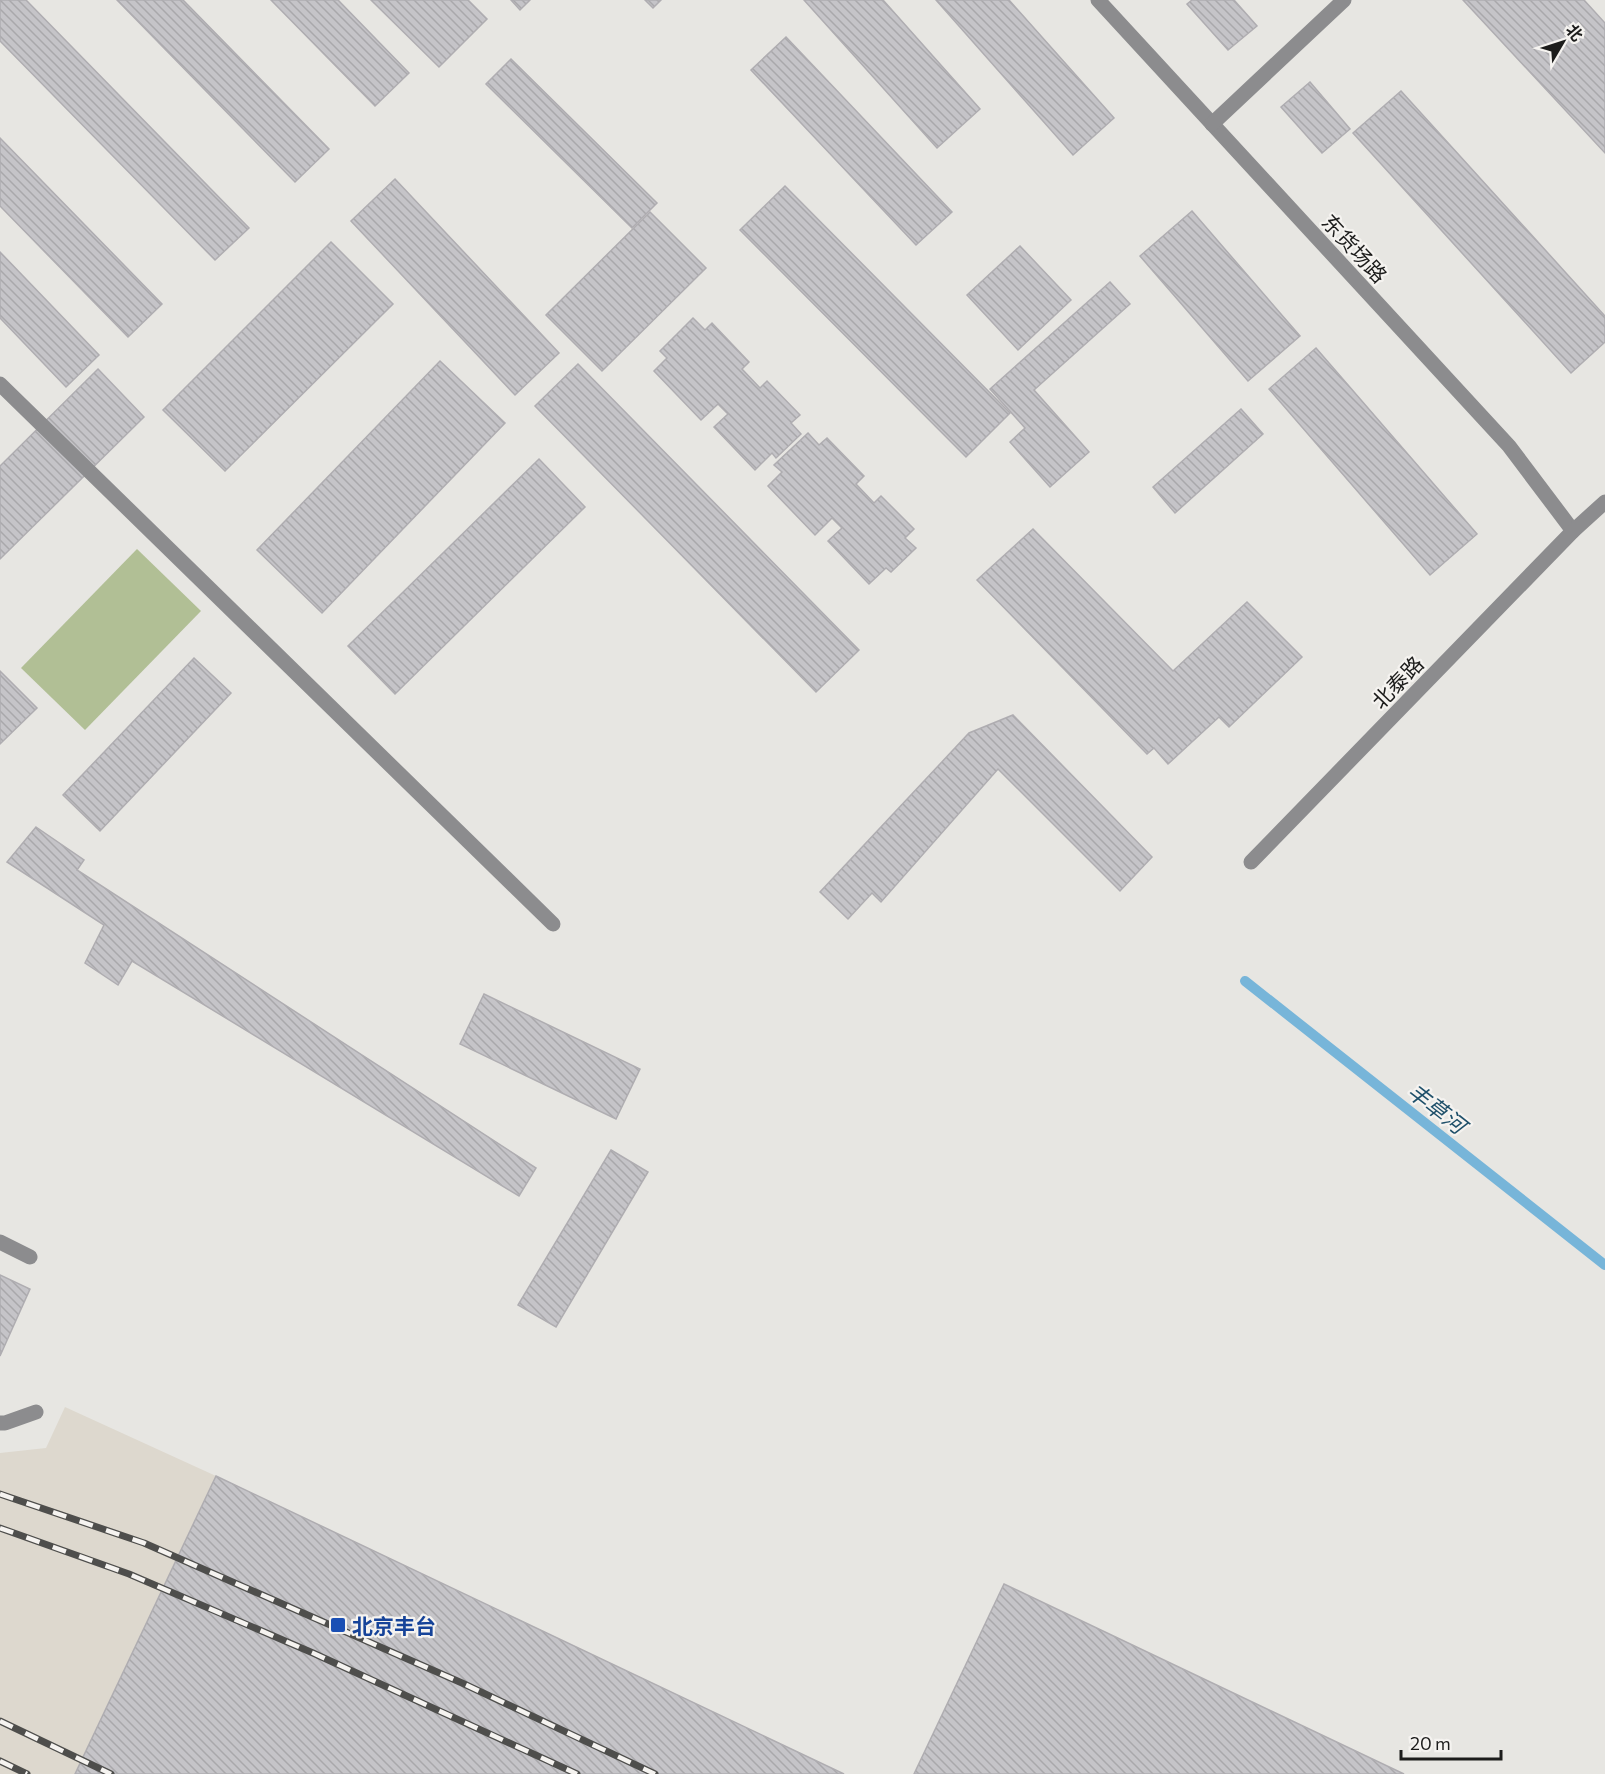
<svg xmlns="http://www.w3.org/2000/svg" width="1605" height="1774" viewBox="0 0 1605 1774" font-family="Commissioner,'Noto Sans SC',sans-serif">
<defs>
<pattern id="building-back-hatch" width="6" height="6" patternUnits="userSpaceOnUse" patternTransform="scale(1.5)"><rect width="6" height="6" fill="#c5c4c8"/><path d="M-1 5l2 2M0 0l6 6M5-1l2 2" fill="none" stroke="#a9a8ab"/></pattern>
</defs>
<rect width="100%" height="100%" fill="#e7e6e2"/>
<polygon fill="#ddd8ce" points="65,1407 216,1476 844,1774 0,1774 0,1453 46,1448"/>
<polygon fill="#b1bf95" points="137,549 201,611 85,730 21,668"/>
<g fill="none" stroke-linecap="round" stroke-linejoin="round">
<polyline stroke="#77b5d9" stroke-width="10" points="1245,981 1605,1265"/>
</g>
<g fill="url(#building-back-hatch)" stroke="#afadb1" stroke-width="1.5">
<polygon points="0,0 26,0 249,228 215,260 0,41"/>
<polygon points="117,0 183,0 329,149 295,182"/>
<polygon points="271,0 338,0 409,73 375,106"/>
<polygon points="371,0 468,0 487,19 439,67"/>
<polygon points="511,0 530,0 520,10"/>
<polygon points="645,0 661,0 653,8"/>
<polygon points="804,0 883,0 980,109 937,148"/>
<polygon points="936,0 1009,0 1114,118 1073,155"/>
<polygon points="1192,0 1234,0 1257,26 1228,50 1187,4"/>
<polygon points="1463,0 1584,0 1605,23 1605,153"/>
<polygon points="786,37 952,212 916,245 751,70"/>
<polygon points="511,59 657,203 632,228 486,84"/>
<polygon points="1310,82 1350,129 1322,153 1281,107"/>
<polygon points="1401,91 1605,316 1605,342 1571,373 1353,133"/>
<polygon points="0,138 162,304 128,337 0,206"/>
<polygon points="395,179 559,353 515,395 351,221"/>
<polygon points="785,186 1010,413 966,457 740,230"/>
<polygon points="1192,211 1300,336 1248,381 1140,256"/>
<polygon points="650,212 706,268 602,371 546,315"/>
<polygon points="331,242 393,304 225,471 163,410"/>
<polygon points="1020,246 1071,300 1018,350 967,295"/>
<polygon points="0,252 99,355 66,387 0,318"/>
<polygon points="1110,282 1130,304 1034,390 1089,452 1050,487 1010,442 1025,428 990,389"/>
<polygon points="693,318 705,330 712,323 749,362 742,369 760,388 767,381 800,415 791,423 801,434 776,458 772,453 755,470 714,427 728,414 718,404 701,420 654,371 667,358 660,351"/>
<polygon points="1316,348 1477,534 1430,575 1269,389"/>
<polygon points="440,361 505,423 322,613 257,550"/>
<polygon points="578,364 859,650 816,692 535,406"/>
<polygon points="98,369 144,417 0,559 0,466"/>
<polygon points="1241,409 1263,434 1175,513 1153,487"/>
<polygon points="808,433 819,445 827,438 864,476 856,484 874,503 881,496 914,529 905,538 916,548 891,572 886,568 869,584 828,541 842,528 832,518 815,535 768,486 782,472 774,465"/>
<polygon points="539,459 585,507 395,694 348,646"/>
<polygon points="1033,529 1173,671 1247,602 1302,657 1229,727 1219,717 1168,764 1154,748 1147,754 977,580"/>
<polygon points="194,658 231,693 100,831 63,795"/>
<polygon points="0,671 37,708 0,744"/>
<polygon points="1013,715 1152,857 1120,891 998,769 881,902 872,893 848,919 820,892 969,733"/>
<polygon points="36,827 84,860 77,870 536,1168 519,1196 132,961 118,985 85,963 104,925 7,862"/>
<polygon points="484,994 640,1069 616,1119 460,1044"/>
<polygon points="611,1150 648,1172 556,1327 518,1305"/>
<polygon points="0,1275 30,1289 0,1356"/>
<polygon points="216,1476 844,1774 75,1774"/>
<polygon points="1004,1584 1404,1774 914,1774"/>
</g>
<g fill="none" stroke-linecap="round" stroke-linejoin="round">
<g stroke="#8c8c8e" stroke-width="15">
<polyline points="1098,0 1509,446 1573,531"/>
<polyline points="1212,124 1344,0"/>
<polyline points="0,384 553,924"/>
<polyline points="1251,862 1573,531 1605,502"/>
<polyline points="0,1242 30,1257"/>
<polyline points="0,1423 5,1423 36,1412"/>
</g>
<defs>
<g id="rail">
<polyline points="0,1494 144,1543 462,1683 655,1774"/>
<polyline points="0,1528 129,1574 313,1653 577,1774"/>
<polyline points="0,1721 111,1774"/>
<polyline points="0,1761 27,1774"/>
</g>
</defs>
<use href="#rail" stroke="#4e4e4c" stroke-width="7"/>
<use href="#rail" stroke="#f5f3f0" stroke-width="4.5" stroke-dasharray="14" stroke-linecap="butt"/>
</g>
<rect fill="#1a4fb4" stroke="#f5f3f0" stroke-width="2" x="330" y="1617" width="16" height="16" rx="3"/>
<g text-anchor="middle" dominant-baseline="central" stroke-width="4.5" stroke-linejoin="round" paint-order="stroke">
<g font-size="21" fill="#1c1c1b" stroke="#f5f3f0">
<text transform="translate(1355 248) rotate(47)">东货场路</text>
<text transform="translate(1397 682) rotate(-46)">北泰路</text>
</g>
<g font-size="21" font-weight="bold" fill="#164399" stroke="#f5f3f0" text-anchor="start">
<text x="352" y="1625">北京丰台</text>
</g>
<g font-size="22" font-style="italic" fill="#1f506a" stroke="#f5f3f0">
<text transform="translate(1437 1108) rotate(38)">丰草河</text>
</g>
</g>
<g transform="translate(1563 42) rotate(51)" stroke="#f5f3f0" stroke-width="4.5" paint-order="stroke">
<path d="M0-4.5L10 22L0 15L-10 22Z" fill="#1c1c1b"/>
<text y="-9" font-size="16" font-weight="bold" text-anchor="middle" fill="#1c1c1b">北</text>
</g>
<path d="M1401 1750v9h100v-9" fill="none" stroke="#1c1c1b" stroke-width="3"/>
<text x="1410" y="1750" font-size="18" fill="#1c1c1b" stroke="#f5f3f0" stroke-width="4.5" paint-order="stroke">20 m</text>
</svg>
